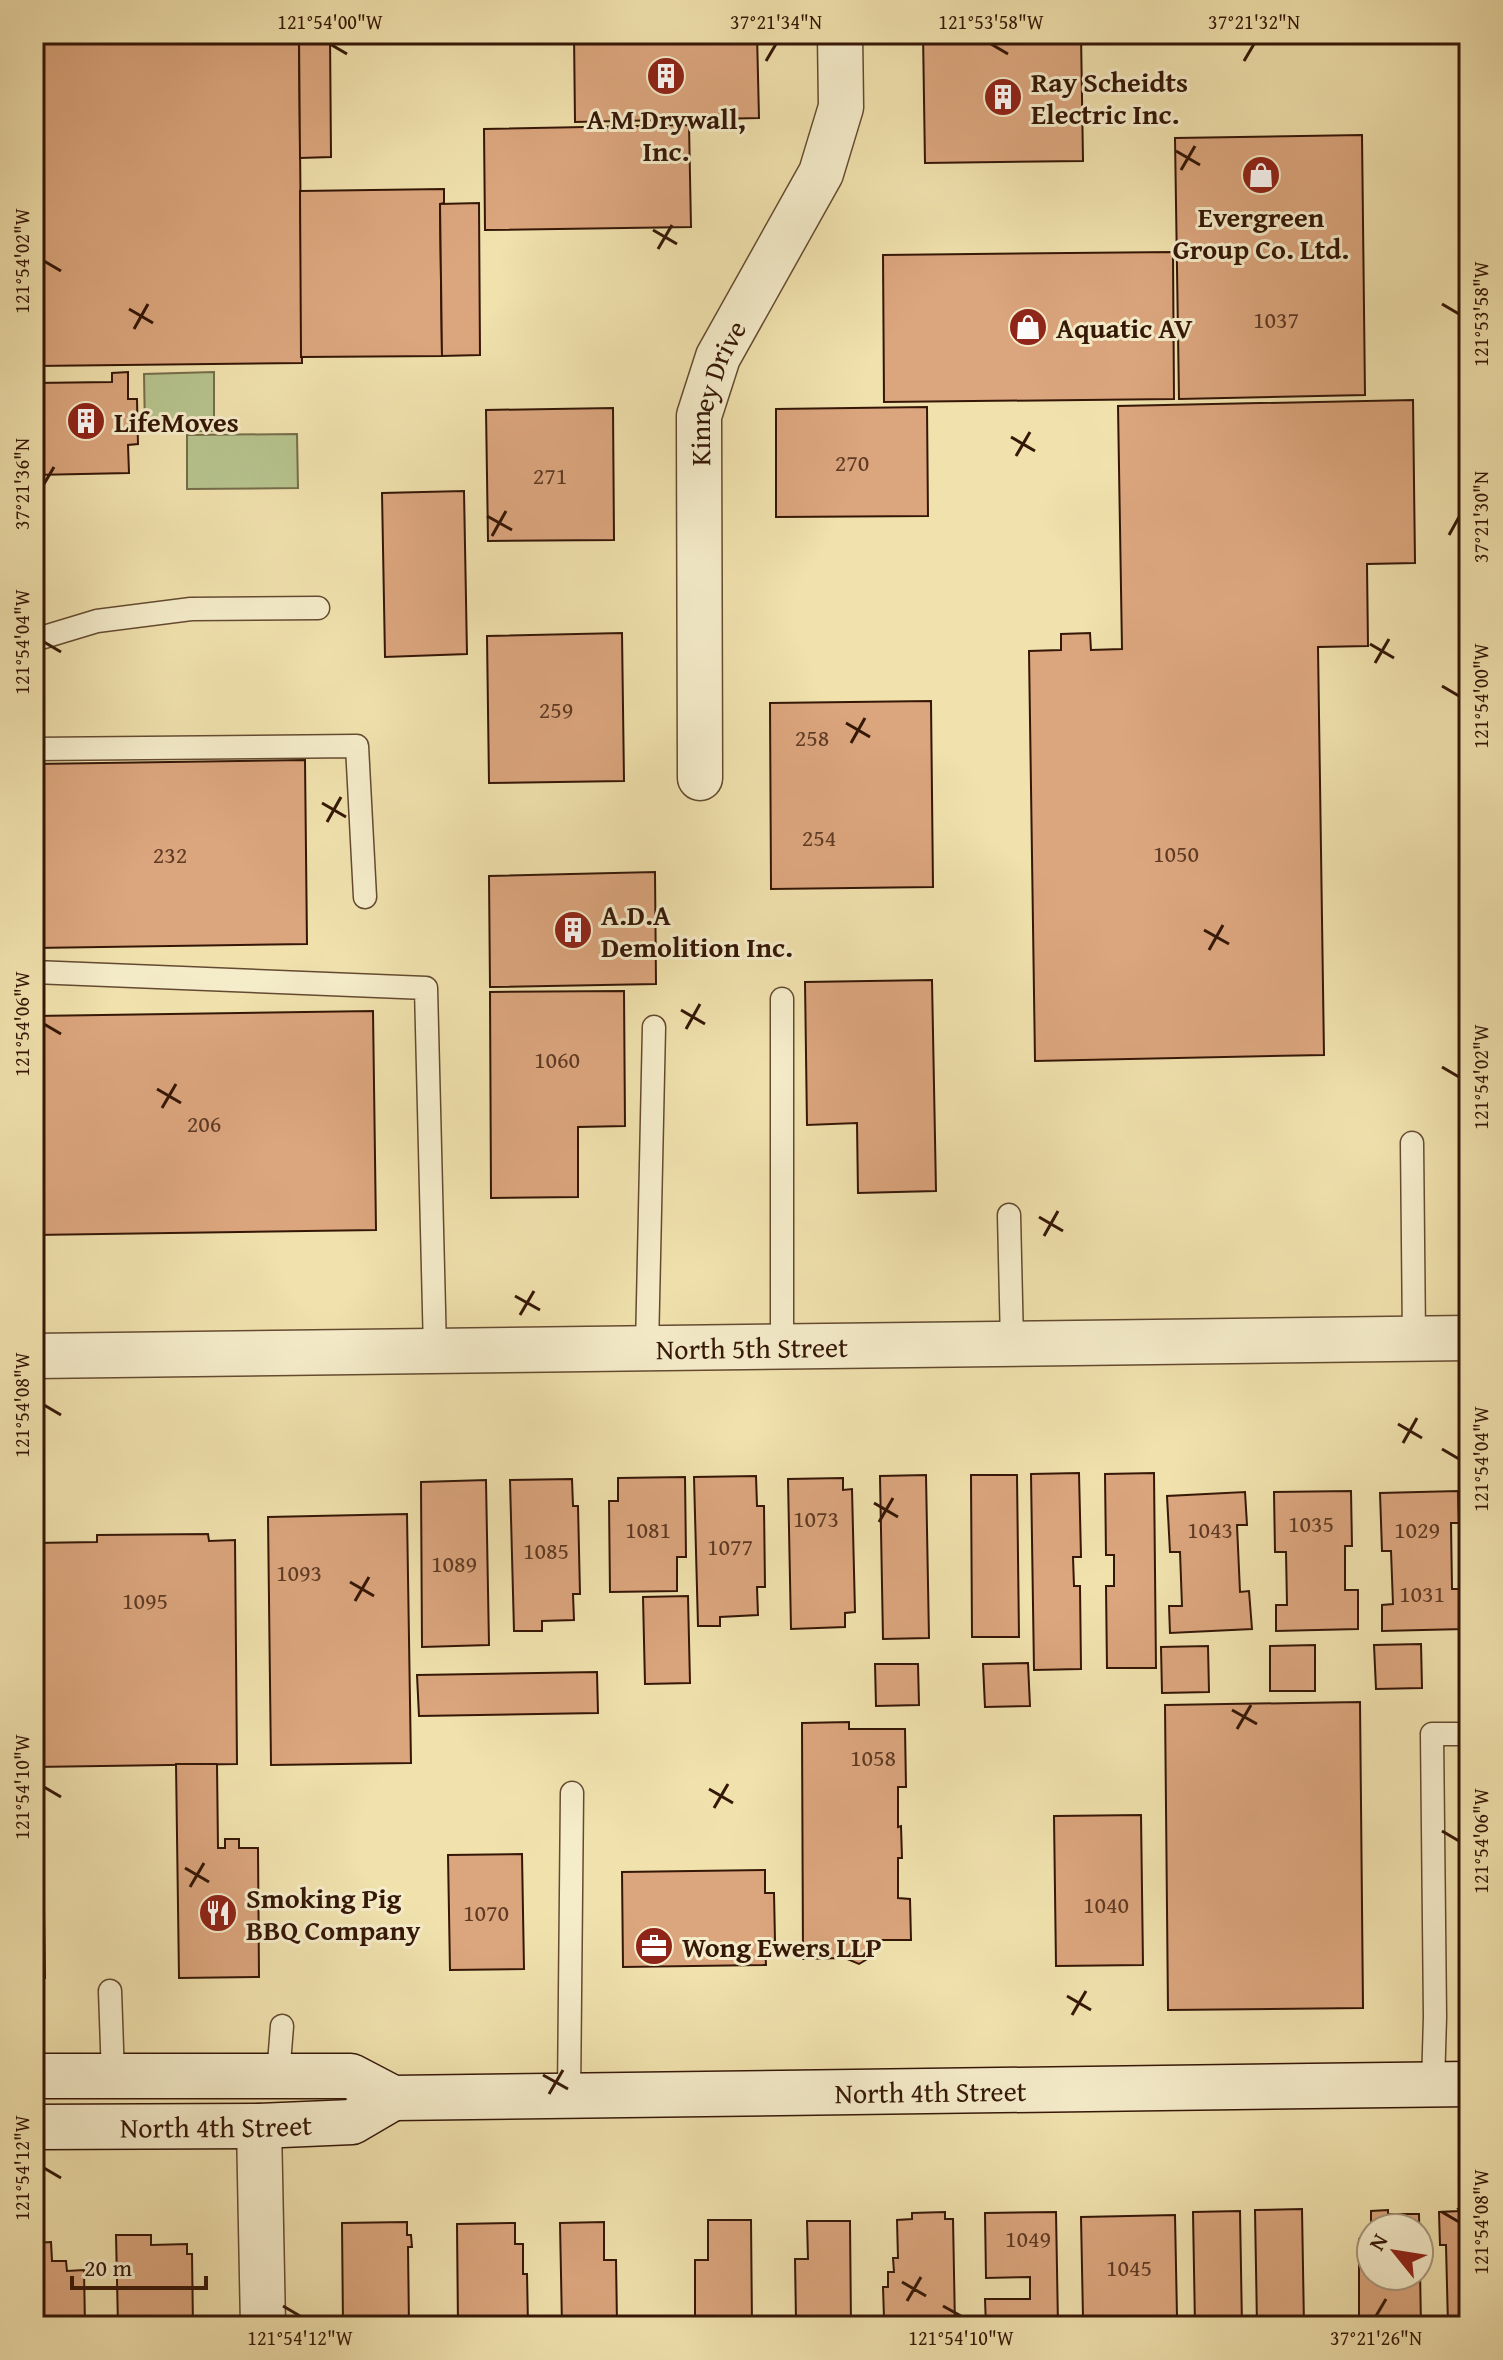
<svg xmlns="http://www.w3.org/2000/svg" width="1503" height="2360" viewBox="0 0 1503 2360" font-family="'Gentium Book Plus',serif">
<rect width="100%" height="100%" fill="#f0e1ad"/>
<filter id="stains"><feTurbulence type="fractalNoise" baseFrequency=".0025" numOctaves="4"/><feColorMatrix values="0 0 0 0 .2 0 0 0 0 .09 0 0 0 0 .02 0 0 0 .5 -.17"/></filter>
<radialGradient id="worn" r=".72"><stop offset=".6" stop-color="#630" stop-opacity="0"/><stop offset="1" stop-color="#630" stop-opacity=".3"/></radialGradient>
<g fill="#b6c38d" stroke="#766d4a" stroke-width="2">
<polygon points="214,372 214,431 145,432 144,374"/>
<polygon points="297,434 298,488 187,489 187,435"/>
</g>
<g fill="#dba57d" stroke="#351707" stroke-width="2">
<polygon points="34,34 299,34 302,363 34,366"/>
<polygon points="299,34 330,34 331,157 300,158"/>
<polygon points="574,34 757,34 759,118 575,122"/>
<polygon points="923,34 1081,34 1083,161 925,163"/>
<polygon points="1464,34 1469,34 1469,183 1469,149 1466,149"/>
<polygon points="689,125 691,227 485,230 484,129"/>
<polygon points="1362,135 1365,395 1179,399 1175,138"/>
<polygon points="444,189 444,203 440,204 442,356 301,357 300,191"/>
<polygon points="479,203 480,355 442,356 440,204"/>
<polygon points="1173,252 1174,399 884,402 883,255"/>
<polygon points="1466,287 1469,287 1469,414"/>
<polygon points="128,372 128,399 137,399 138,444 128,445 129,473 34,475 34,383 112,382 112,373"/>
<polygon points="1413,400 1415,563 1367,564 1368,646 1318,647 1324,1055 1035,1061 1029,651 1061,650 1061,634 1090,633 1091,650 1122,649 1118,406"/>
<polygon points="927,407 928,516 776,517 776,409"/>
<polygon points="613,408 614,540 488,541 486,410"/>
<polygon points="464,491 467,654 385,657 382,493"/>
<polygon points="622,633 624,781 489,783 487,636"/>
<polygon points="931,701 933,887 771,889 770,703"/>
<polygon points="305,760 307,944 34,948 34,764"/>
<polygon points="655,872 656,984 490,987 489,876"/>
<polygon points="932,980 936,1191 858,1193 857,1123 807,1125 805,982"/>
<polygon points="624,991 625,1126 578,1127 578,1197 491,1198 490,992"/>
<polygon points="373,1011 376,1230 34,1235 34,1016"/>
<polygon points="1079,1473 1081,1557 1073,1557 1074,1586 1080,1586 1081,1669 1034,1670 1031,1474"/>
<polygon points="1154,1473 1156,1668 1107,1668 1106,1586 1114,1586 1114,1555 1106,1555 1105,1474"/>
<polygon points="926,1475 929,1638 883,1639 880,1476"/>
<polygon points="971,1475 1017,1475 1019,1637 972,1637"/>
<polygon points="756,1476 757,1506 764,1506 765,1587 757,1587 758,1615 720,1617 720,1626 698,1626 694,1477"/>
<polygon points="685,1477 686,1557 677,1557 677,1591 610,1592 609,1501 618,1501 618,1478"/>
<polygon points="843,1478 843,1490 852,1489 855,1612 845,1613 845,1627 791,1629 788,1479"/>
<polygon points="572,1479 573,1506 578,1506 580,1594 573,1594 574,1620 542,1621 542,1631 514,1631 510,1480"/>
<polygon points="486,1480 489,1645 422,1647 421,1482"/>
<polygon points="1351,1491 1352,1546 1345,1546 1345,1590 1358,1590 1358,1629 1276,1631 1276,1605 1287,1605 1286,1552 1275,1552 1274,1492"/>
<polygon points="1458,1491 1459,1523 1451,1523 1452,1589 1463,1589 1464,1629 1382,1631 1382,1605 1393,1604 1391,1551 1382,1551 1380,1493"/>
<polygon points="1245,1492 1247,1525 1237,1525 1240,1592 1249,1591 1252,1629 1170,1633 1169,1606 1182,1606 1180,1552 1170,1552 1167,1496"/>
<polygon points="407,1514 411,1763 271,1765 268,1517"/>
<polygon points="208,1534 209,1541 235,1540 237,1764 34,1767 34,1543 97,1542 97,1535"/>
<polygon points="688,1596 690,1683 645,1684 643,1597"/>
<polygon points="1421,1644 1422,1688 1376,1689 1374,1645"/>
<polygon points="1315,1645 1315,1691 1270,1691 1270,1646"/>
<polygon points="1208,1646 1209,1692 1162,1693 1161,1647"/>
<polygon points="1028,1663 1030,1706 985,1707 983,1664"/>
<polygon points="875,1664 918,1664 919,1705 876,1706"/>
<polygon points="597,1672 598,1713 419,1716 417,1675"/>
<polygon points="1360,1702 1363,2008 1168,2010 1165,1705"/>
<polygon points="849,1722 849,1729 905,1729 906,1787 898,1787 898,1827 901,1826 902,1858 898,1858 898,1898 910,1899 911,1940 873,1940 875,1948 872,1956 859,1964 845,1958 803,1959 802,1723"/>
<polygon points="176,1764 217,1764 218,1848 225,1848 225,1839 239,1839 239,1848 258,1848 259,1977 179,1978"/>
<polygon points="1463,1764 1469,1764 1469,1989 1464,1989"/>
<polygon points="34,1767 42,1767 45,1978 34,1978"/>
<polygon points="1141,1815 1143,1965 1056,1966 1054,1816"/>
<polygon points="522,1854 524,1969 450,1970 448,1855"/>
<polygon points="765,1870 765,1893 774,1893 775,1941 765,1941 766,1965 623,1967 622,1872"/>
<polygon points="1302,2209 1304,2326 1257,2326 1255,2210"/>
<polygon points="1458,2209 1469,2209 1469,2326 1448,2326 1446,2245 1440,2245 1439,2212 1459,2211"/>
<polygon points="1388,2210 1388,2214 1419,2214 1421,2326 1359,2326 1359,2239 1371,2239 1371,2276 1419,2276 1419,2228 1371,2228 1371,2211"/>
<polygon points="1240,2211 1242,2326 1195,2326 1193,2212"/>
<polygon points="945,2212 945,2219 953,2219 955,2326 880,2326 879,2317 884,2318 883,2287 888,2287 888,2272 894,2272 893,2258 898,2258 897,2220 912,2219 912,2213"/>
<polygon points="1056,2212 1058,2326 986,2326 985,2299 1030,2299 1030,2277 986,2278 985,2213"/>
<polygon points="1175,2215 1177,2317 1083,2318 1081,2217"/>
<polygon points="708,2220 751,2220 752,2326 684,2326 684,2321 695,2322 695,2260 708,2260"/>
<polygon points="807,2221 850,2221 851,2326 784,2326 784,2321 796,2321 795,2259 808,2259"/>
<polygon points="407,2222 407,2235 411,2235 412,2247 408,2247 409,2326 343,2326 342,2223"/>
<polygon points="604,2222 604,2260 616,2260 617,2323 630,2322 630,2326 562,2326 560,2223"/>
<polygon points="515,2223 515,2244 523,2244 523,2274 527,2274 528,2326 458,2326 457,2224"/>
<polygon points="116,2235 151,2235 151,2245 187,2244 187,2254 192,2254 193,2326 167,2326 167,2316 151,2316 151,2326 118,2326"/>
<polygon points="51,2242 52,2261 66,2261 67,2271 84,2270 85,2326 34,2326 34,2243"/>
</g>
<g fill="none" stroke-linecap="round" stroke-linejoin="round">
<defs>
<g id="service">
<polyline points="34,640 97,621 191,609 318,608"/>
<polyline points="34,749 357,746 365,897"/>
<polyline points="34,972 426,988 435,1350"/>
<polyline points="782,999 782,1346"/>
<polyline points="1412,1143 1414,1338"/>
<polyline points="1009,1215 1012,1343"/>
<polyline points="647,1348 654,1027"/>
<polyline points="110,1991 113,2076"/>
<polyline points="278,2076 282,2026"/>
<polyline points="1433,2085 1435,2017 1432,1734 1469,1734"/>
<polyline points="569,2095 572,1793"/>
</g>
<g id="minor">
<path id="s1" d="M700,778L699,416L718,357L821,173L841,107L840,34"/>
</g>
<g id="tertiary">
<path id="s2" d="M34,1356L1469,1338"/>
<polyline points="259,2126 263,2326"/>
</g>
<g id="secondary">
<path id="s3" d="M34,2076H351L393,2098L1469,2084"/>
<path id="s4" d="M34,2127L259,2126L352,2122L393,2098"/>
</g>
</defs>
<use href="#service" stroke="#644a30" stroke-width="25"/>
<use href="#minor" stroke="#644a30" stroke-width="47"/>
<use href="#tertiary" stroke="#644a30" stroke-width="47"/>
<use href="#secondary" stroke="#351707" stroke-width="47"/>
<use href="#service" stroke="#f5ecca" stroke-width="22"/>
<use href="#minor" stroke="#f5ecca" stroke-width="44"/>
<use href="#tertiary" stroke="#f5ecca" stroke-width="44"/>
<use href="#secondary" stroke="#f5ecca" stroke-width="44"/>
</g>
<path fill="none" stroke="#351707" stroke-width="3" d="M330,44L347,54M991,44L1008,54M766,61L776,44M1244,61L1254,44M1176,151L1200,165M1181,170L1195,146M653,230L677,244M658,249L672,225M44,261L61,271M1442,304L1459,314M129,309L153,323M134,329L148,304M1011,437L1035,451M1016,456L1030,432M44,484L54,467M487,516L512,530M1449,535L1459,517M492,536L506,511M44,642L61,652M1370,644L1394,658M1375,663L1389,639M1442,686L1459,696M846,723L870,737M851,743L865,718M322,803L346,817M327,822L341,797M1204,930L1229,944M1209,950L1223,925M681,1010L705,1024M44,1024L61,1034M686,1029L700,1004M1442,1067L1459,1077M157,1089L181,1103M162,1108L176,1084M1039,1217L1063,1231M1044,1236L1058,1211M515,1296L540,1310M520,1315L534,1291M44,1405L61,1415M1398,1424L1422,1438M1403,1443L1417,1418M1442,1449L1459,1459M874,1503L898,1517M879,1522L893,1498M350,1582L374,1596M355,1601L369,1577M1232,1710L1257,1724M1237,1729L1251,1705M44,1787L61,1797M709,1789L733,1803M714,1808L728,1784M1442,1831L1459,1841M185,1868L209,1882M190,1887L204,1863M1067,1996L1091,2010M1072,2015L1086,1991M543,2075L568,2089M549,2094L563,2070M44,2168L61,2178M1442,2212L1459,2222M902,2282L926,2296M907,2301L921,2277M283,2306L300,2316M943,2306L961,2316M1376,2316L1386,2299"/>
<defs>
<symbol id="building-disc" viewBox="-11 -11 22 22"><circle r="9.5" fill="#8f2418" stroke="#f5ecca"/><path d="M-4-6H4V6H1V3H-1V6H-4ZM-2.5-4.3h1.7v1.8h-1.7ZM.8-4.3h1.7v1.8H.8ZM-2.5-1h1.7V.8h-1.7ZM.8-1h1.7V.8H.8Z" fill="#fff"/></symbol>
<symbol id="shop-disc" viewBox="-11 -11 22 22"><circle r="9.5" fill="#8f2418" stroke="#f5ecca"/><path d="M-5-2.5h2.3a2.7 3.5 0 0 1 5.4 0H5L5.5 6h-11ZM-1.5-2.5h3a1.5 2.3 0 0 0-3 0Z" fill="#fff"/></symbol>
<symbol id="restaurant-disc" viewBox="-11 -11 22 22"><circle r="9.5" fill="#8f2418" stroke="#f5ecca"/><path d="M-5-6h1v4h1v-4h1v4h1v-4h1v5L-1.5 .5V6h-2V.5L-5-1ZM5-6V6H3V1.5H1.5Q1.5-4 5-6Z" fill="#fff"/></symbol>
<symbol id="office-disc" viewBox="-11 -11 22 22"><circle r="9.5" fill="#8f2418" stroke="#f5ecca"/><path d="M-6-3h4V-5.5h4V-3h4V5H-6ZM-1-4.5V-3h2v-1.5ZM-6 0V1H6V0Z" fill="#fff"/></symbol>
</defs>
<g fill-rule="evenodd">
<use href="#building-disc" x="644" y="54" width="44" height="44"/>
<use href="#building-disc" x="981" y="75" width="44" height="44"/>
<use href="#shop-disc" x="1239" y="153" width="44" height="44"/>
<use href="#shop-disc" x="1006" y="305" width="44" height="44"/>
<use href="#building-disc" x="64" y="399" width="44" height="44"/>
<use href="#building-disc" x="551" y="908" width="44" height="44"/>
<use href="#restaurant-disc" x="196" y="1891" width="44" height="44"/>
<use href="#office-disc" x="632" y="1924" width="44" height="44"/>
</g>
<g text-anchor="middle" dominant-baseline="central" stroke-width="6" stroke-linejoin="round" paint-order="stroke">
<g font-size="24" fill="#5e3a24">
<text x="1276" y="319">1037</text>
<text x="852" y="462">270</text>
<text x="550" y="475">271</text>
<text x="556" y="709">259</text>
<text x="812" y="737">258</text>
<text x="819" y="837">254</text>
<text x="1176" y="853">1050</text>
<text x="170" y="854">232</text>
<text x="557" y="1059">1060</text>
<text x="204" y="1123">206</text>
<text x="816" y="1518">1073</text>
<text x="1311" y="1523">1035</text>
<text x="648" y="1529">1081</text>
<text x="1210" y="1529">1043</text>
<text x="1417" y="1529">1029</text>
<text x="730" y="1546">1077</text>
<text x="546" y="1550">1085</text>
<text x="454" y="1563">1089</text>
<text x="299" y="1572">1093</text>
<text x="1422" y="1593">1031</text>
<text x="145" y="1600">1095</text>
<text x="873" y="1757">1058</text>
<text x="1106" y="1904">1040</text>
<text x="486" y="1912">1070</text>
<text x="1028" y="2238">1049</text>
<text x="1129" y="2267">1045</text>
</g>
<g font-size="28" font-weight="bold" fill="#351707" stroke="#f5ecca" text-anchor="start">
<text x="1031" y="81">Ray Scheidts<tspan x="1031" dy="32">Electric Inc.</tspan></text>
<text x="666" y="118" text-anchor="middle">A M Drywall,<tspan x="666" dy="32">Inc.</tspan></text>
<text x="1261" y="216" text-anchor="middle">Evergreen<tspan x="1261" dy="32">Group Co. Ltd.</tspan></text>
<text x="1056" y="327">Aquatic AV</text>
<text x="114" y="421">LifeMoves</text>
<text x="601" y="914">A.D.A<tspan x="601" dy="32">Demolition Inc.</tspan></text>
<text x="246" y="1897">Smoking Pig<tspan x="246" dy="32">BBQ Company</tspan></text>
<text x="682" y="1946">Wong Ewers LLP</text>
</g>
<g font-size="28" fill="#351707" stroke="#f5ecca">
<text stroke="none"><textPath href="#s1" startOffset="388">Kinney Drive</textPath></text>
<text stroke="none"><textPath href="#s2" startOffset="718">North 5th Street</textPath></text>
<text stroke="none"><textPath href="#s3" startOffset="902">North 4th Street</textPath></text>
<text stroke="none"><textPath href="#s4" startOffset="182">North 4th Street</textPath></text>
</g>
</g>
<rect width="1503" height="2360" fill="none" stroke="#f0e1ad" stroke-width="88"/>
<g transform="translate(1395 2252) rotate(300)"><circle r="38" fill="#f5ecca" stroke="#a8977c" stroke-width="2"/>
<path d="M0-6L14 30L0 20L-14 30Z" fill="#8f2418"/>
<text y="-12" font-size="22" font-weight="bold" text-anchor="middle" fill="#351707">N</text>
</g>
<path d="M72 2276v12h134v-12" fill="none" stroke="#351707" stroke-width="4"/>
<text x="84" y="2276" font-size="24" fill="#351707" stroke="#f5ecca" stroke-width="6" paint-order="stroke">20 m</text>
<rect x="44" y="44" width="1415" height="2272" fill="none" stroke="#351707" stroke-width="3"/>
<g font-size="20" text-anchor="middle" fill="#351707">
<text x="330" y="29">121°54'00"W</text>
<text x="776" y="29">37°21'34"N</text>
<text x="991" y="29">121°53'58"W</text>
<text x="1254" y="29">37°21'32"N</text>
<text transform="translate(22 261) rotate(-90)" y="7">121°54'02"W</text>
<text transform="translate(1481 314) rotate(-90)" y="7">121°53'58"W</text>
<text transform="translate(22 484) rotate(-90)" y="7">37°21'36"N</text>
<text transform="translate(1481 517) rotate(-90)" y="7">37°21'30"N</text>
<text transform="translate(22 642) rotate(-90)" y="7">121°54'04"W</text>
<text transform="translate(1481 696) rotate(-90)" y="7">121°54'00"W</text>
<text transform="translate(22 1024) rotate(-90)" y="7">121°54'06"W</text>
<text transform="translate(1481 1077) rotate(-90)" y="7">121°54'02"W</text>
<text transform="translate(22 1405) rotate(-90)" y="7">121°54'08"W</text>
<text transform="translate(1481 1459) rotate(-90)" y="7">121°54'04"W</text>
<text transform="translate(22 1787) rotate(-90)" y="7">121°54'10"W</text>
<text transform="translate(1481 1841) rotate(-90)" y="7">121°54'06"W</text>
<text transform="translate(22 2168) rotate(-90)" y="7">121°54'12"W</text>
<text transform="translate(1481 2222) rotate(-90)" y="7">121°54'08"W</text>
<text x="300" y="2345">121°54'12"W</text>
<text x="961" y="2345">121°54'10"W</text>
<text x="1376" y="2345">37°21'26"N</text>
</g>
<rect width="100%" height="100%" filter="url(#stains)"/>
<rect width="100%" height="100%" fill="url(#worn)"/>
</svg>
